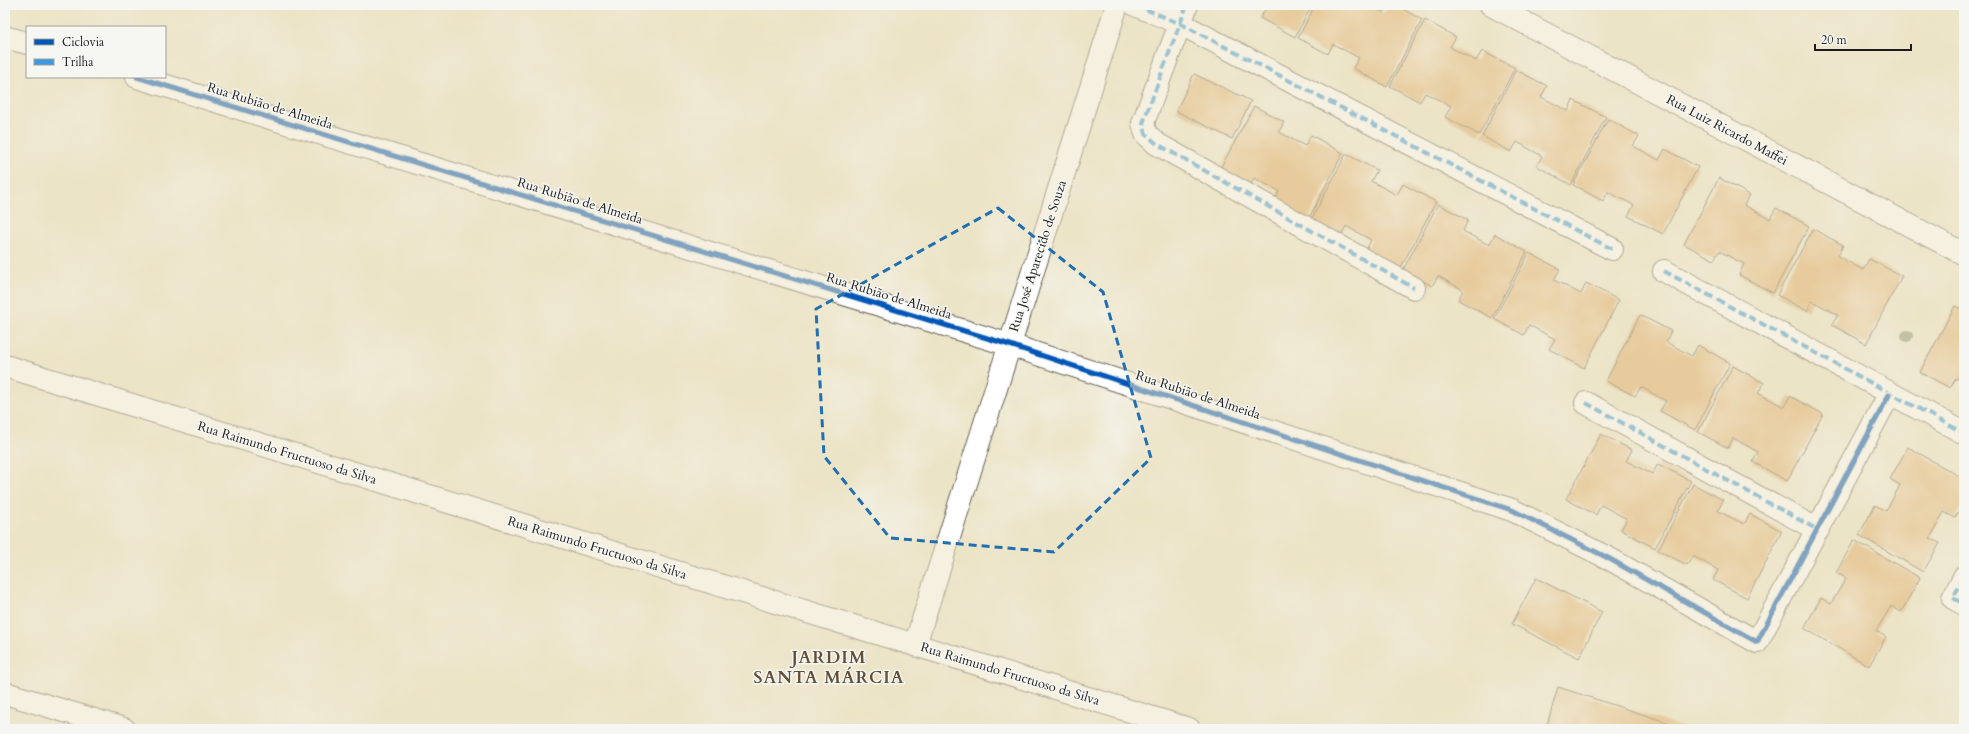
<svg xmlns="http://www.w3.org/2000/svg" width="1969" height="734" viewBox="0 0 1969 734" font-family="Cardo,serif">
<rect width="100%" height="100%" fill="#f6f6f2"/>
<filter id="ink" filterUnits="userSpaceOnUse"><feTurbulence type="fractalNoise" baseFrequency=".025" numOctaves="2"/><feDisplacementMap in="SourceGraphic" scale="8" xChannelSelector="R" yChannelSelector="G"/><feConvolveMatrix kernelMatrix="1 2 1 2 8 2 1 2 1" color-interpolation-filters="sRGB"/></filter>
<filter id="wash" filterUnits="userSpaceOnUse"><feTurbulence type="fractalNoise" baseFrequency=".012" numOctaves="4" result="noise"/><feDisplacementMap in="SourceGraphic" scale="16" xChannelSelector="R" yChannelSelector="G"/><feGaussianBlur stdDeviation="0.9" result="paint"/><feColorMatrix in="noise" values="0 0 0 0 0 0 0 0 0 0 0 0 0 0 0 0 0 1.4 0 .05"/><feComposite in="paint" operator="in"/></filter>
<g filter="url(#wash)">
<rect width="100%" height="100%" fill="#ece4c6"/>
<g id="blocks">
<g fill="#e1ae6b">
<polygon points="1260,5 1312,5 1295,37 1260,18 1266,8"/>
<polygon points="1315,5 1370,5 1384,13 1388,5 1396,5 1422,20 1387,87 1353,68 1359,58 1333,44 1328,54 1298,38"/>
<polygon points="1425,20 1456,37 1450,47 1476,61 1482,51 1515,68 1479,135 1445,117 1451,106 1425,93 1420,102 1390,86"/>
<polygon points="1516,70 1547,86 1541,97 1568,111 1573,100 1606,117 1571,185 1537,166 1542,156 1517,142 1511,152 1482,136"/>
<polygon points="1194,74 1251,101 1232,139 1176,111"/>
<polygon points="1254,106 1284,122 1279,132 1305,146 1311,135 1343,153 1308,220 1274,202 1279,191 1254,178 1249,188 1219,171"/>
<polygon points="1608,119 1639,136 1633,146 1659,160 1665,149 1698,167 1663,234 1628,216 1634,205 1608,192 1603,201 1573,185"/>
<polygon points="1346,154 1377,170 1371,181 1397,195 1403,184 1436,202 1400,269 1366,250 1371,240 1346,226 1341,236 1311,220"/>
<polygon points="1719,178 1750,195 1744,205 1770,219 1776,208 1809,226 1773,293 1739,275 1744,264 1719,251 1714,260 1684,244"/>
<polygon points="1438,204 1468,220 1463,231 1489,245 1495,234 1527,252 1492,318 1458,300 1463,290 1438,276 1432,286 1403,270"/>
<polygon points="1813,229 1843,245 1838,256 1863,270 1869,259 1902,276 1866,344 1832,325 1838,315 1812,301 1807,311 1777,295"/>
<polygon points="1529,253 1560,269 1554,280 1581,294 1586,283 1619,300 1584,368 1549,349 1555,339 1529,325 1524,335 1494,319"/>
<polygon points="1955,306 1964,310 1964,382 1956,378 1950,388 1920,372"/>
<polygon points="1640,315 1671,331 1666,342 1692,356 1698,345 1730,363 1695,430 1660,411 1666,401 1641,387 1635,396 1606,381"/>
<polygon points="1733,366 1764,383 1758,393 1784,407 1790,396 1823,414 1787,481 1753,462 1758,452 1733,438 1728,448 1698,432"/>
<polygon points="1601,434 1632,450 1626,461 1652,474 1658,464 1691,481 1655,548 1621,530 1627,519 1601,505 1596,515 1566,499"/>
<polygon points="1908,447 1964,479 1964,502 1955,518 1944,512 1930,538 1940,543 1923,572 1859,535 1875,505 1886,511 1900,485 1890,479"/>
<polygon points="1693,484 1723,500 1718,511 1744,524 1750,514 1782,531 1747,598 1713,580 1718,570 1693,556 1687,565 1658,550"/>
<polygon points="1854,540 1920,578 1901,612 1891,606 1876,631 1886,637 1869,666 1804,628 1821,598 1831,604 1846,578 1836,573"/>
<polygon points="1536,578 1602,612 1579,658 1512,624"/>
<polygon points="1558,687 1688,729 1546,729"/>
</g>
</g>
</g>
<g filter="url(#ink)">
<use href="#blocks" fill-opacity="0" stroke="#656258" stroke-width="1"/>
<g fill="none" stroke-linecap="round" stroke-linejoin="round">
<defs>
<g id="minor">
<polyline points="1135,5 1181,24 1612,249"/>
<polyline points="1187,5 1143,123 1146,134 1157,144 1414,288"/>
<polyline points="1491,5 1964,254"/>
<polyline points="5,37 27,43"/>
<polyline points="137,77 1010,345 1512,510 1608,558 1757,642 1889,395"/>
<polyline points="1664,271 1964,433"/>
<polyline points="5,366 1189,729"/>
<polyline points="1586,403 1818,530"/>
<polyline points="1964,577 1953,598 1964,604"/>
<polyline points="915,645 1117,5"/>
<polyline points="5,693 124,729"/>
</g>
</defs>
<use href="#minor" stroke="#656258" stroke-width="24"/>
<use href="#minor" stroke="#fff" stroke-width="22"/>
<g stroke="#3c9bdf" stroke-width="4" stroke-dasharray="8 4" stroke-linecap="butt">
<polyline points="1135,5 1181,24 1612,249"/>
<polyline points="1187,5 1143,123 1146,134 1157,144 1414,288"/>
<polyline points="1664,271 1964,433"/>
<polyline points="1586,403 1818,530"/>
<polyline points="1964,577 1953,598 1964,604"/>
</g>
<defs>
<polyline id="cycleway" points="137,77 1010,345 1512,510 1608,558 1757,642 1889,395"/>
</defs>
<use href="#cycleway" stroke="#f6f6f2" stroke-width="8"/>
<use href="#cycleway" stroke="#0057b8" stroke-width="5"/>
</g>
<circle fill="#8d987d" cx="1907" cy="336" r="6"/>
</g>
<path d="M0 0H1969V734H0ZM998,208L1103,292L1151,458L1054,552L890,538L824,456L816,309Z" fill="#ece4c6" fill-opacity=".55" fill-rule="evenodd"/>
<path fill="none" stroke="#1f6fb2" stroke-width="3" stroke-dasharray="8 5" stroke-linejoin="round" d="M998,208L1103,292L1151,458L1054,552L890,538L824,456L816,309Z"/>
<g text-anchor="middle" dominant-baseline="central" stroke-width="3" stroke-linejoin="round" paint-order="stroke">
<g font-size="13" fill="#1c1c1c" stroke="#f6f6f2">
<text transform="translate(270 106) rotate(17)">Rua Rubião de Almeida</text>
<text transform="translate(1727 130) rotate(28)">Rua Luiz Ricardo Maffei</text>
<text transform="translate(580 201) rotate(17)">Rua Rubião de Almeida</text>
<text transform="translate(1038 256) rotate(-72)">Rua José Aparecido de Souza</text>
<text transform="translate(889 296) rotate(17)">Rua Rubião de Almeida</text>
<text transform="translate(1198 395) rotate(18)">Rua Rubião de Almeida</text>
<text transform="translate(287 453) rotate(17)">Rua Raimundo Fructuoso da Silva</text>
<text transform="translate(597 548) rotate(17)">Rua Raimundo Fructuoso da Silva</text>
<text transform="translate(1010 674) rotate(17)">Rua Raimundo Fructuoso da Silva</text>
</g>
<g font-size="17" font-weight="bold" letter-spacing="1" fill="#614f38" stroke="#f6f6f2">
<text x="829" y="657">JARDIM<tspan x="829" dy="20">SANTA MÁRCIA</tspan></text>
</g>
</g>
<rect width="1969" height="734" fill="none" stroke="#f6f6f2" stroke-width="20"/>
<rect x="26" y="26" width="140" height="52" fill="#f6f6f2" stroke="#9f9f9c"/>
<rect x="34" y="39" width="20" height="6" fill="#0057b8" stroke="#9f9f9c"/>
<text x="62" y="46" font-size="12" fill="#1c1c1c">Ciclovia</text>
<rect x="34" y="59" width="20" height="6" fill="#3c9bdf" stroke="#9f9f9c"/>
<text x="62" y="66" font-size="12" fill="#1c1c1c">Trilha</text>
<path d="M1815 44v6h96v-6" fill="none" stroke="#1c1c1c" stroke-width="2"/>
<text x="1821" y="44" font-size="12" fill="#1c1c1c" stroke="#f6f6f2" stroke-width="3" paint-order="stroke">20 m</text>
</svg>
